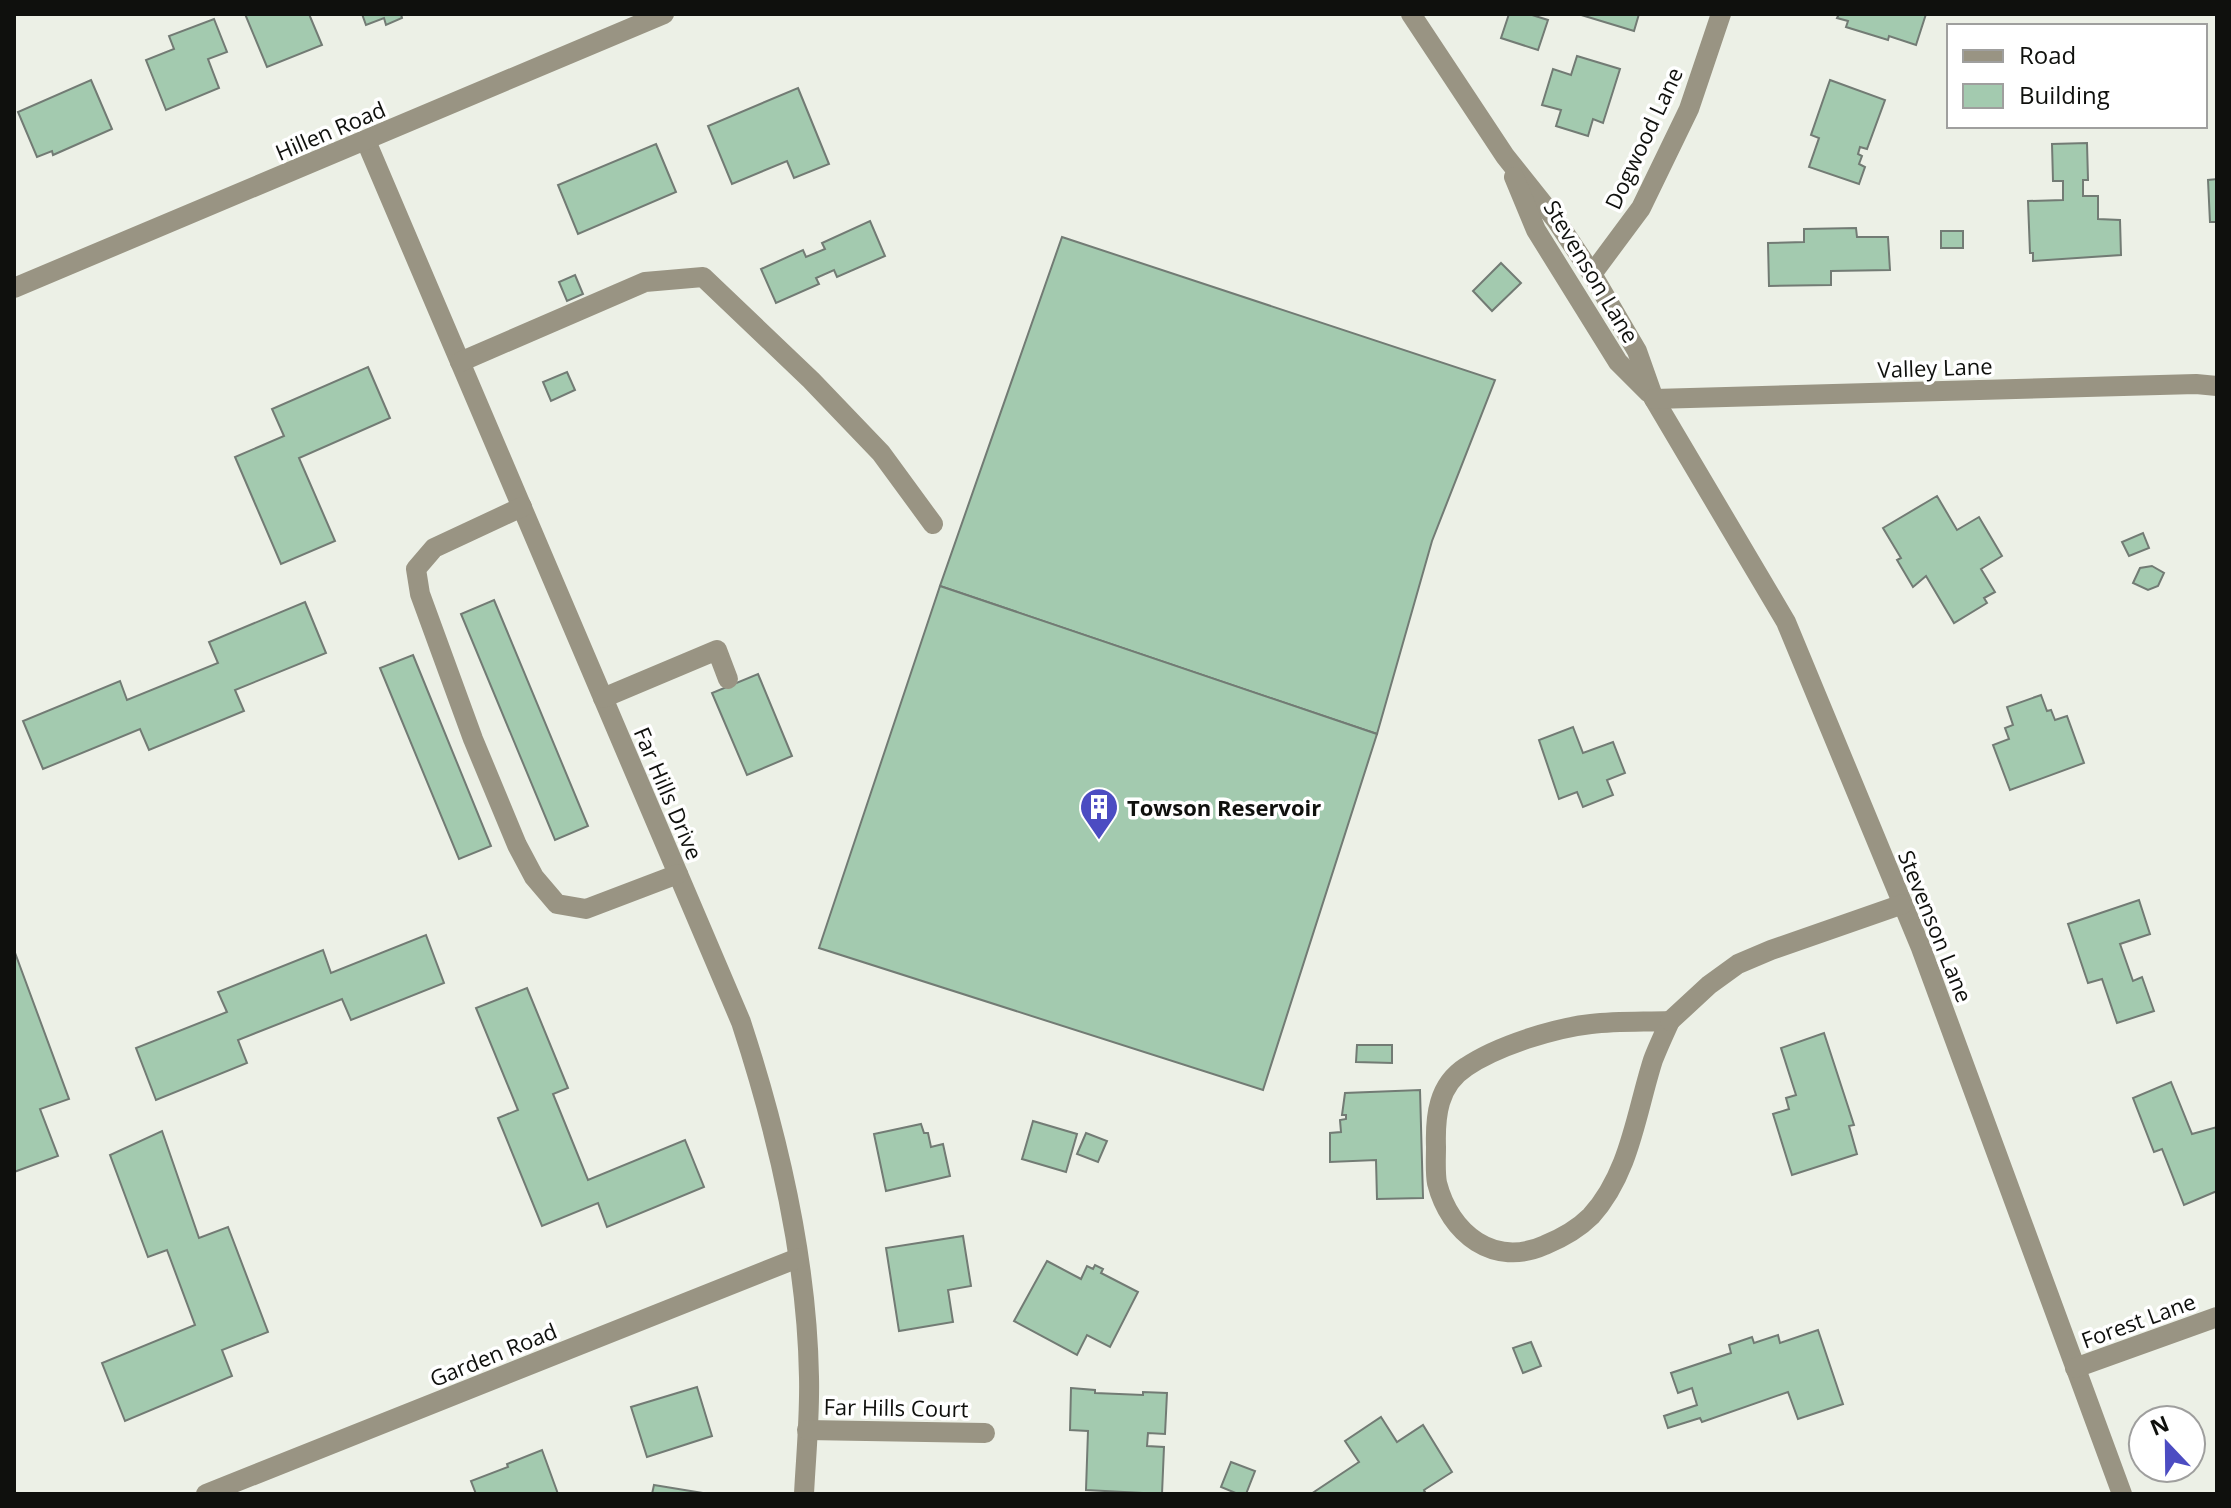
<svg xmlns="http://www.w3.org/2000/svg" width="2231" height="1508" viewBox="0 0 2231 1508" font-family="'Open Sans',sans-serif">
<rect width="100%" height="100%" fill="#ecf0e6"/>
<g fill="#a3caaf" stroke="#727b74" stroke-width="2">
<polygon points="245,14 309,14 322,45 267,67"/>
<polygon points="362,14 401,14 402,18 386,25 384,18 366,25"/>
<polygon points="1509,14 1529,14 1548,20 1538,50 1501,38"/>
<polygon points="1578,14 1639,14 1634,31"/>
<polygon points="1839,14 1926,14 1916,45 1889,36 1888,40 1846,27 1848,21 1837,18"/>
<polygon points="214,19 227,52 208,59 219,88 166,110 146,60 174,49 169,36"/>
<polygon points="1577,56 1620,69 1603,123 1593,119 1588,136 1556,126 1561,110 1542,105 1553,69 1571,75"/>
<polygon points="91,80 112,129 53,155 52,151 37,157 18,112"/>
<polygon points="1830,80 1885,100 1867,149 1860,147 1858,154 1862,156 1859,164 1865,167 1859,184 1809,167 1819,138 1811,135"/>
<polygon points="798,88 829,164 794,178 787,161 732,184 708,126"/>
<polygon points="2087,143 2088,180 2083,180 2083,196 2098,196 2098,219 2120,220 2121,255 2033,261 2033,253 2030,253 2028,201 2063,200 2063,181 2053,181 2052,144"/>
<polygon points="656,144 676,192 578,234 558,185"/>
<polygon points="2217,179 2217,222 2210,222 2208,180"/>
<polygon points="870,221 885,256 837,277 834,270 816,278 819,284 776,303 761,269 803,250 806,257 825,249 822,243"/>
<polygon points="1856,228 1857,237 1888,237 1890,270 1831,271 1831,285 1769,286 1768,243 1804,242 1804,229"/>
<rect x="1941" y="231" width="22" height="17"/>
<polygon points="1062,237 1495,380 1432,541 1377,734 940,586"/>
<polygon points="1501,263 1521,283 1492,311 1473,291"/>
<polygon points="575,275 583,294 567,301 559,282"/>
<polygon points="368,367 390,418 299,458 335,541 281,564 235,457 284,436 272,409"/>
<polygon points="567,372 575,390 551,401 543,382"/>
<polygon points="1937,496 1957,530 1979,517 2002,556 1981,569 1995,592 1984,598 1987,603 1954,623 1926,576 1913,587 1897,560 1901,558 1883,528"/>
<polygon points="2143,533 2149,548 2129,556 2122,542"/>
<polygon points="2152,566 2164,573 2158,586 2148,590 2133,583 2140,568"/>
<polygon points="940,586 1377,734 1263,1090 819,948"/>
<polygon points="494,600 588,826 555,840 461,614"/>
<polygon points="305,602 326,653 235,690 244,711 149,750 140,729 43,769 23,721 120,681 127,700 218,663 209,642"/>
<polygon points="413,655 491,846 459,859 380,668"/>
<polygon points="758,674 792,756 747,775 712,693"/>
<polygon points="2041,695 2047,711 2051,710 2055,720 2067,716 2084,763 2010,790 1993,745 2009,739 2005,728 2013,725 2007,707"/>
<polygon points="1573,727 1583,753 1613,742 1625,773 1607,780 1613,795 1583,807 1577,792 1559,799 1539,740"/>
<polygon points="2139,900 2150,934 2120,944 2133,981 2142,977 2154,1011 2117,1023 2102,979 2088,983 2068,924"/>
<polygon points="426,935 444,983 351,1020 342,999 238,1040 247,1063 156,1100 136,1048 227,1012 218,992 323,950 331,973"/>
<polygon points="14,950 69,1099 40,1109 58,1156 14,1172"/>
<polygon points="527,988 568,1088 553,1094 588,1180 685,1140 704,1187 607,1227 598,1203 542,1226 498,1118 518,1110 476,1008"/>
<polygon points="1824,1033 1854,1125 1849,1126 1857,1154 1792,1175 1773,1114 1789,1109 1786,1098 1796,1095 1781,1048"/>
<polygon points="1357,1045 1392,1045 1392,1063 1356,1062"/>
<polygon points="2171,1082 2192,1134 2217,1127 2217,1191 2184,1205 2162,1149 2154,1152 2133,1098"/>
<polygon points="1420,1090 1423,1198 1377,1199 1376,1160 1330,1162 1330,1133 1341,1132 1340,1120 1346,1119 1346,1115 1342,1115 1345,1093"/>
<polygon points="1033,1121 1077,1134 1066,1172 1022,1159"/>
<polygon points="921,1124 924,1133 928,1133 931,1147 943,1144 950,1176 886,1191 874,1134"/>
<polygon points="162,1131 199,1238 228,1227 268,1332 222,1350 232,1376 125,1421 102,1363 195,1325 167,1250 148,1257 110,1155"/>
<polygon points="1086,1133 1107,1141 1098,1162 1077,1154"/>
<polygon points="963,1236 971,1286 948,1290 953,1322 899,1331 886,1248"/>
<polygon points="1047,1261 1081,1279 1087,1266 1093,1269 1095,1265 1103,1269 1101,1273 1138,1292 1110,1347 1087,1335 1077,1355 1014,1321"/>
<polygon points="1818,1330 1843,1404 1798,1419 1788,1392 1702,1422 1700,1418 1668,1428 1664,1416 1697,1405 1692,1388 1678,1393 1671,1373 1731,1353 1729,1345 1752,1337 1754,1343 1778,1335 1780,1343"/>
<polygon points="1531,1342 1541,1366 1523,1373 1513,1348"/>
<polygon points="697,1387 712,1436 647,1457 631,1407"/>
<polygon points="1071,1388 1095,1390 1095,1393 1143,1395 1143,1392 1167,1393 1165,1434 1148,1433 1147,1446 1164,1447 1162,1494 1086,1490 1088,1431 1070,1430"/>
<polygon points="1381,1417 1397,1442 1423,1425 1452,1472 1424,1490 1425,1492 1421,1494 1311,1494 1359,1462 1345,1441"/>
<polygon points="542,1450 558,1494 476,1494 471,1481 508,1467 507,1464"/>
<polygon points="1231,1462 1255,1471 1246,1494 1238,1494 1221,1487"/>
<polygon points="654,1485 709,1494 652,1494"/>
</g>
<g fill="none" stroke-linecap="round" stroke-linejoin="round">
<g stroke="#999483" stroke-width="20">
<polyline points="1411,14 1505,156 1556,220 1592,274 1637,351 1654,399 1786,622 1921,948 2122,1494"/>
<path d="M366,141L741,1022C778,1135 807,1258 809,1377C810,1416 806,1455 804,1494"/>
<polyline points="1514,177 1536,230 1618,362 1649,393"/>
<polyline points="1592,274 1641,208 1689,109 1721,14"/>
<polyline points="14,288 664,14"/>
<polyline points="460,362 645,282 703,277 811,380 881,453 933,524"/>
<polyline points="1654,399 2196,384 2217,386"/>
<polyline points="522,507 434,548 416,569 420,594 473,739 517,845 534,877 557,904 586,909 678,874"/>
<polyline points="603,698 717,650 728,679"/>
<path d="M1670,1021C1664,1034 1658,1047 1653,1060C1636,1113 1630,1173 1591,1216C1578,1229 1562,1238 1545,1245C1494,1268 1450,1234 1437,1183C1435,1172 1436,1158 1436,1147C1435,1116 1438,1085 1466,1067C1497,1046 1554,1028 1591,1024C1617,1021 1644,1022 1670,1021Z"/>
<polyline points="1670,1021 1709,985 1738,964 1771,950 1903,904"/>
<polyline points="2075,1368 2217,1317"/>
<polyline points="807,1430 985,1433"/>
<polyline points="206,1494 798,1258"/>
</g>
</g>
<defs>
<symbol id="building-pin" viewBox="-11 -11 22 30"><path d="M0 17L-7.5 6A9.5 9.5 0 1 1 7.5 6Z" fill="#4c4cc2" stroke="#fff"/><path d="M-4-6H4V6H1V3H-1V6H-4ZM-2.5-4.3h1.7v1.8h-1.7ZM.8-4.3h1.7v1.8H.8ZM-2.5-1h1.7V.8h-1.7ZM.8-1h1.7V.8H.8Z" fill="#fff"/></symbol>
</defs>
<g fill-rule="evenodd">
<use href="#building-pin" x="1077" y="785" width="44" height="60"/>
</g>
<g text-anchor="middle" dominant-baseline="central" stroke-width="7" stroke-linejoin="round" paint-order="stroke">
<g font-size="22" fill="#0f100d" stroke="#fff">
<text transform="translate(330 130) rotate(-23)">Hillen Road</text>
<text transform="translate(1643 138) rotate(-65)">Dogwood Lane</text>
<text transform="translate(1592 271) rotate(59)">Stevenson Lane</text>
<text transform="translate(1935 367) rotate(-2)">Valley Lane</text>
<text transform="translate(669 793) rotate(67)">Far Hills Drive</text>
<text transform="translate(1936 926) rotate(68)">Stevenson Lane</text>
<text transform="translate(2138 1320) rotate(-20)">Forest Lane</text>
<text transform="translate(493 1354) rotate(-22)">Garden Road</text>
<text transform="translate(896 1407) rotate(1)">Far Hills Court</text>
</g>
<g font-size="22" font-weight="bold" fill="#0f100d" stroke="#fff" text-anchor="start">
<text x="1127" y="807">Towson Reservoir</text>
</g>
</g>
<rect width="2231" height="1508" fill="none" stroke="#0f100d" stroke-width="32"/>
<rect x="1947" y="24" width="260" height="104" fill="#ffffff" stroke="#9f9f9e" stroke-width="2"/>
<rect x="1963" y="50" width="40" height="12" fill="#999483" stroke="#9f9f9e" stroke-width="2"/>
<text x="2019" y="64" font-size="24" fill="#0f100d">Road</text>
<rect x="1963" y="84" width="40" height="24" fill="#a3caaf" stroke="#9f9f9e" stroke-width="2"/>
<text x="2019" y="104" font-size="24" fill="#0f100d">Building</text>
<g transform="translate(2167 1444) rotate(338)"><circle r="38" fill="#ffffff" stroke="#9f9f9e" stroke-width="2"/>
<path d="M0-6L14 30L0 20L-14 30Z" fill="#4c4cc2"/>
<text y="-12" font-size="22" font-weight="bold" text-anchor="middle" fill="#0f100d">N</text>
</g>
</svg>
